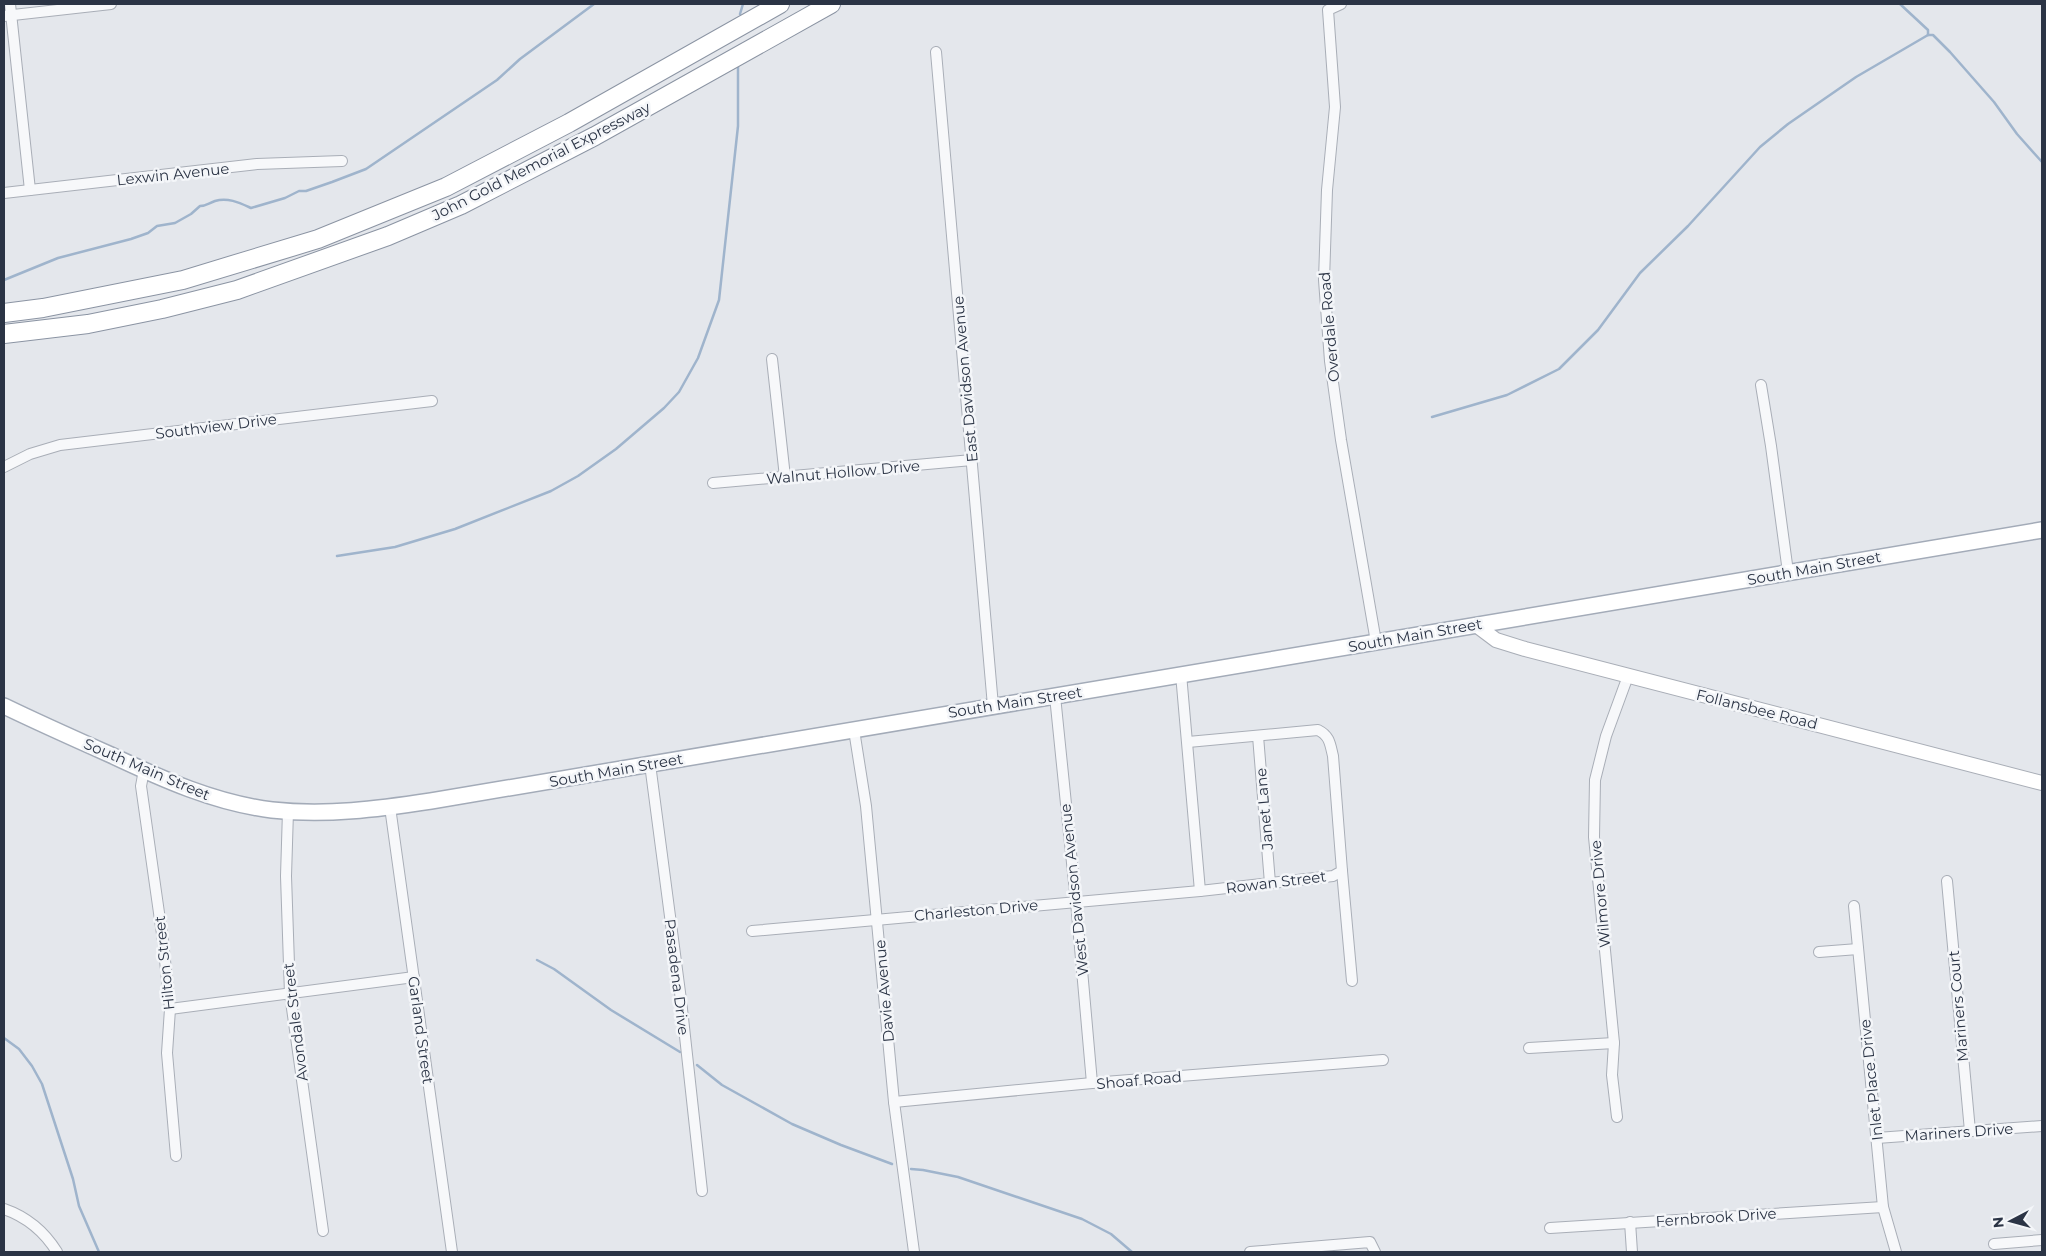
<svg xmlns="http://www.w3.org/2000/svg" width="2046" height="1256" viewBox="0 0 2046 1256" font-family="Montserrat,sans-serif">
<rect width="100%" height="100%" fill="#e4e7ec"/>
<g fill="none" stroke-linecap="round" stroke-linejoin="round">
<g stroke="#9fb4cc" stroke-width="2.5">
<polyline points="1900,4 1928,30 1928,35"/>
<polyline points="740,14 743,4"/>
<polyline points="1928,35 1933,35 1950,52 1994,102 2017,134 2042,162"/>
<path d="M4,280L58,258L131,239L148,233L157,226L175,223L191,214L200,206C206,206 209,203 215,201C228,197 240,203 251,208L285,198L299,191H306L332,182L366,169L497,80L520,59L594,4"/>
<polyline points="1432,417 1507,395 1559,369 1598,330 1640,273 1688,226 1760,147 1788,124 1856,77 1928,35"/>
<polyline points="337,556 395,547 455,529 551,491 578,476 616,449 664,408 679,392 698,358 719,300 738,126 738,65"/>
<polyline points="537,960 554,969 611,1010 680,1052"/>
<polyline points="4,1038 19,1049 32,1066 42,1084 73,1179 79,1206 99,1252"/>
<polyline points="697,1065 722,1085 792,1124 841,1145 892,1164"/>
<polyline points="911,1169 923,1170 958,1177 1082,1219 1111,1234 1132,1252"/>
</g>
<defs>
<g id="street">
<polyline points="10,4 30,190"/>
<polyline points="1341,4 1328,10 1335,107 1327,190 1324,280 1330,361 1341,440 1376,642"/>
<polyline points="4,16 111,4"/>
<polyline points="936,52 993,706"/>
<polyline points="4,193 257,164 342,161"/>
<polyline points="772,359 785,477"/>
<polyline points="1761,385 1771,446 1788,572"/>
<polyline points="4,467 30,454 60,445 432,401"/>
<polyline points="713,483 972,460"/>
<polyline points="1181,674 1200,891"/>
<polyline points="1055,696 1076,902 1092,1083"/>
<polyline points="854,730 866,806 894,1102 914,1252"/>
<polyline points="1258,736 1270,883"/>
<polyline points="650,764 681,1000 702,1191"/>
<polyline points="144,770 141,786 163,941 170,1009 167,1053 176,1156"/>
<polyline points="390,807 452,1252"/>
<polyline points="288,811 286,876 290,994 323,1231"/>
<polyline points="1342,871 1352,981"/>
<polyline points="1947,881 1970,1131"/>
<polyline points="1854,906 1883,1207 1896,1252"/>
<path d="M752,931L1200,891L1333,876L1342,871L1333,756C1330,744 1330,736 1318,730L1188,742"/>
<polyline points="1819,952 1858,949"/>
<polyline points="170,1009 414,977"/>
<polyline points="1529,1048 1614,1043"/>
<polyline points="894,1102 1092,1083 1383,1060"/>
<polyline points="1617,1117 1612,1075 1614,1043 1594,837 1595,780 1606,736 1628,676"/>
<polyline points="1877,1138 2042,1126"/>
<path d="M4,1209C27,1217 44,1231 57,1252"/>
<polyline points="1630,1222 1632,1252"/>
<polyline points="1550,1228 1883,1207"/>
<polyline points="1994,1244 2042,1240"/>
<polyline points="1250,1252 1370,1242 1375,1252"/>
</g>
<polyline id="secondary" points="1476,625 1496,640 1525,649 2042,783"/>
<path id="primary" d="M4,706C39,723 75,739 111,755C162,779 215,803 272,810C326,816 378,809 431,801L2042,530"/>
<g id="highway">
<polyline points="4,313 43,308 183,280 318,239 446,187 569,123 780,4"/>
<polyline points="4,334 88,324 162,309 237,290 388,236 461,205 595,136 831,4"/>
</g>
</defs>
<use href="#street" stroke="#a9aeb7" stroke-width="12"/>
<use href="#secondary" stroke="#a9aeb7" stroke-width="16"/>
<use href="#primary" stroke="#a3abb8" stroke-width="18"/>
<use href="#highway" stroke="#8b94a3" stroke-width="20"/>
<use href="#street" stroke="#f7f8fa" stroke-width="10"/>
<use href="#secondary" stroke="#fff" stroke-width="14"/>
<use href="#primary" stroke="#fff" stroke-width="15"/>
<use href="#highway" stroke="#fff" stroke-width="18"/>
</g>
<g text-anchor="middle" dominant-baseline="central" stroke-width="5" stroke-linejoin="round" paint-order="stroke">
<g font-size="15" fill="#2b3445" stroke="#f4f6f9">
<text transform="translate(541 161) rotate(-27)">John Gold Memorial Expressway</text>
<text transform="translate(173 174) rotate(-6)">Lexwin Avenue</text>
<text transform="translate(1329 327) rotate(-95)">Overdale Road</text>
<text transform="translate(965 379) rotate(-95)">East Davidson Avenue</text>
<text transform="translate(216 426) rotate(-7)">Southview Drive</text>
<text transform="translate(843 472) rotate(-5)">Walnut Hollow Drive</text>
<text transform="translate(1814 568) rotate(-10)">South Main Street</text>
<text transform="translate(1415 635) rotate(-10)">South Main Street</text>
<text transform="translate(1015 702) rotate(-9)">South Main Street</text>
<text transform="translate(1757 709) rotate(14)">Follansbee Road</text>
<text transform="translate(147 769) rotate(23)">South Main Street</text>
<text transform="translate(616 770) rotate(-10)">South Main Street</text>
<text transform="translate(1264 809) rotate(-95)">Janet Lane</text>
<text transform="translate(1276 882) rotate(-7)">Rowan Street</text>
<text transform="translate(1074 890) rotate(-96)">West Davidson Avenue</text>
<text transform="translate(1600 894) rotate(-95)">Wilmore Drive</text>
<text transform="translate(976 910) rotate(-5)">Charleston Drive</text>
<text transform="translate(164 963) rotate(-96)">Hilton Street</text>
<text transform="translate(677 977) rotate(83)">Pasadena Drive</text>
<text transform="translate(884 991) rotate(-95)">Davie Avenue</text>
<text transform="translate(1958 1006) rotate(-95)">Mariners Court</text>
<text transform="translate(295 1022) rotate(-97)">Avondale Street</text>
<text transform="translate(421 1030) rotate(82)">Garland Street</text>
<text transform="translate(1139 1080) rotate(-5)">Shoaf Road</text>
<text transform="translate(1871 1080) rotate(-96)">Inlet Place Drive</text>
<text transform="translate(1959 1132) rotate(-4)">Mariners Drive</text>
<text transform="translate(1716 1217) rotate(-4)">Fernbrook Drive</text>
</g>
</g>
<rect width="2046" height="1256" fill="none" stroke="#2b3445" stroke-width="10"/>
<g transform="translate(2011 1221) rotate(264)" stroke="#f4f6f9" stroke-width="4" paint-order="stroke">
<path d="M0-4L9 19L0 12L-9 19Z" fill="#2b3445"/>
<text y="-8" font-size="14" font-weight="bold" text-anchor="middle" fill="#2b3445">N</text>
</g>
</svg>
